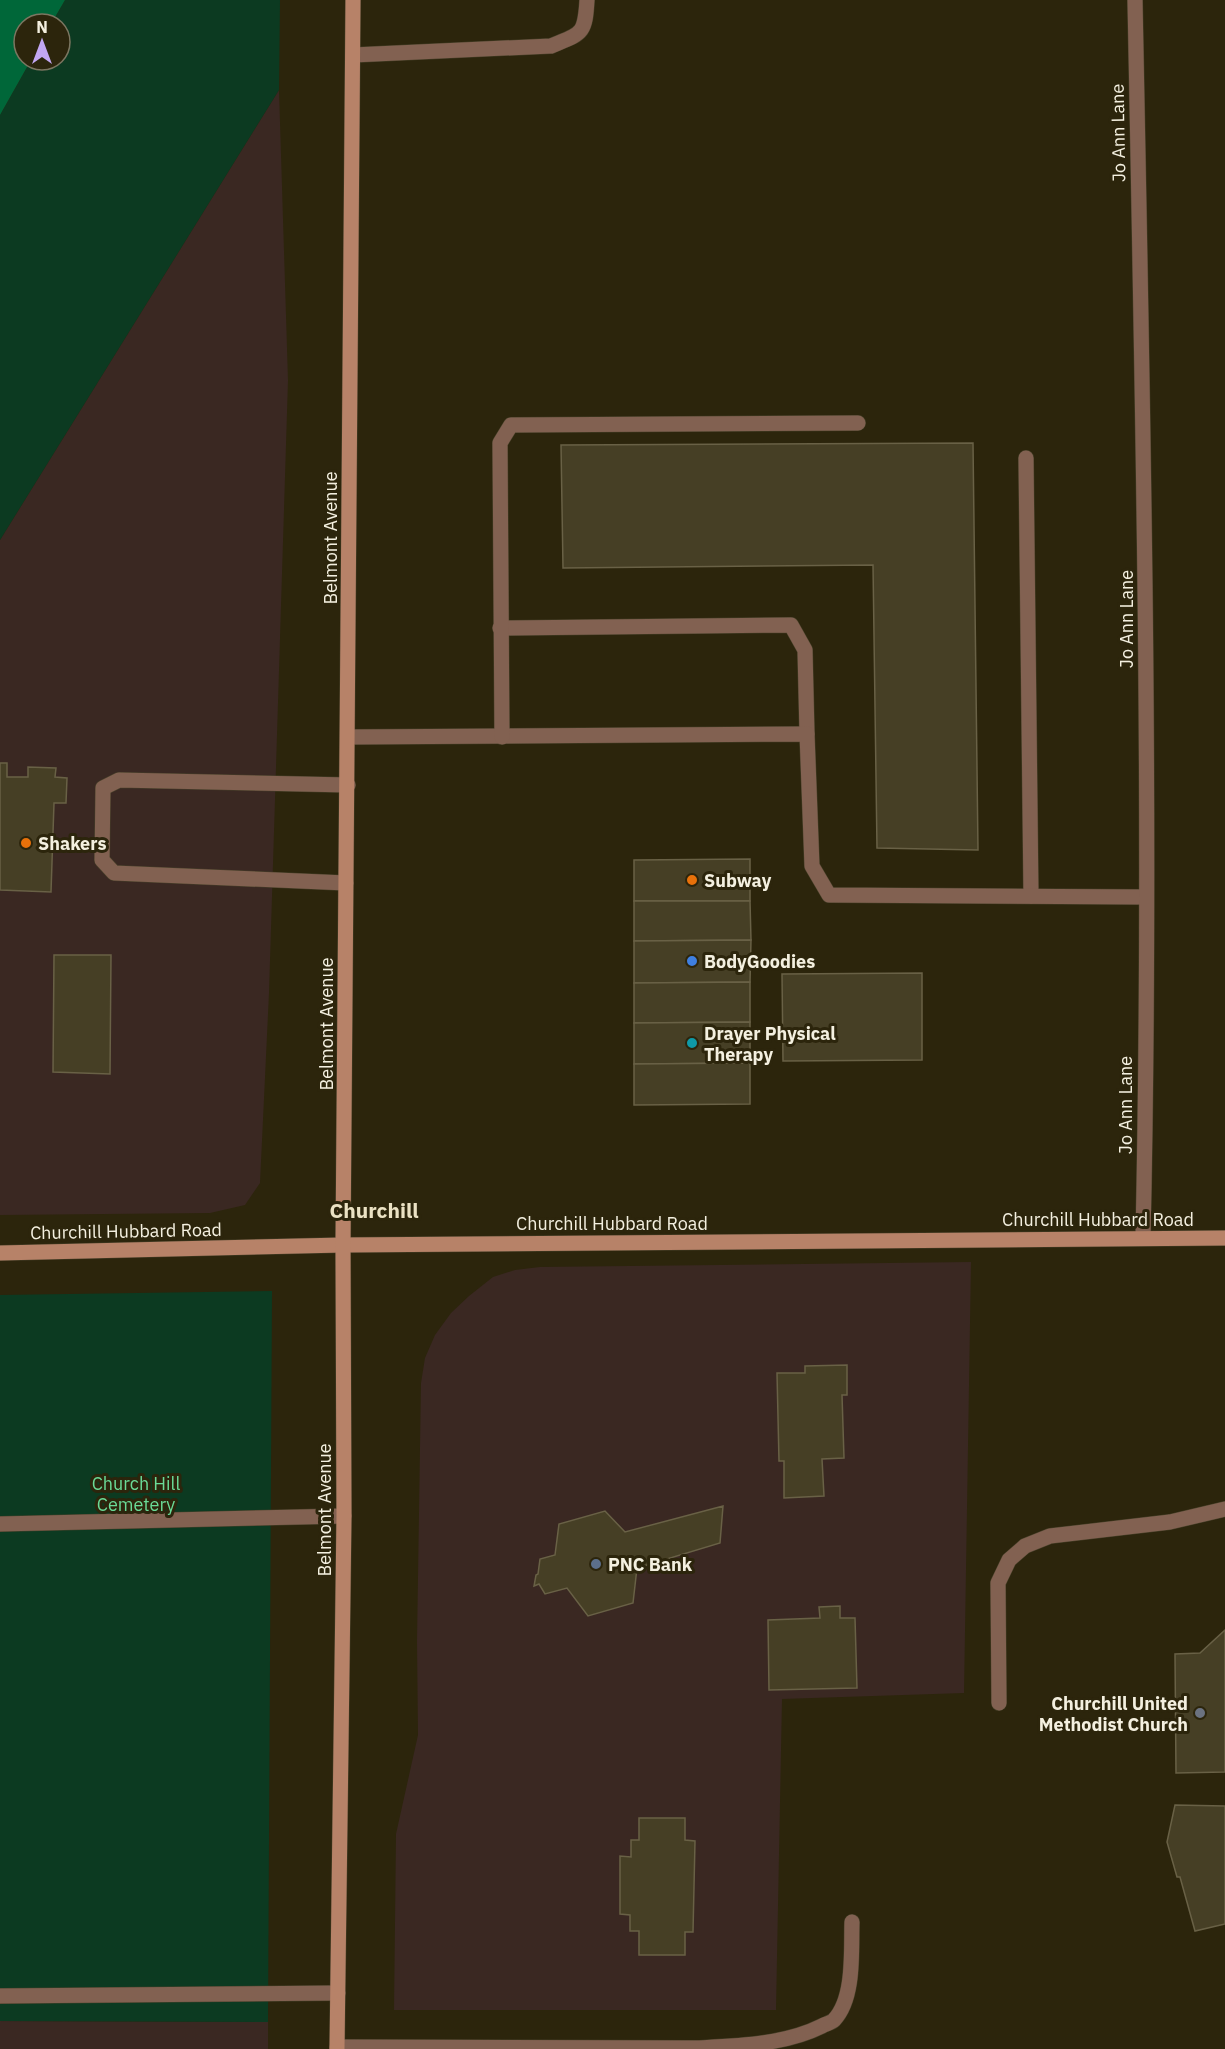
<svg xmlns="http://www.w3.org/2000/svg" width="1225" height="2049" viewBox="0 0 1225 2049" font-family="'IBM Plex Sans',sans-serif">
<rect width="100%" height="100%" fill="#2c250c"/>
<g fill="#3a2822">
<polygon points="279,90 288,380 269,993 260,1183 245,1205 210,1213 0,1215 0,540"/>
<polygon points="971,1262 964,1693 782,1699 776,2010 394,2010 396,1834 418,1735 417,1641 421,1383 425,1358 435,1335 451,1313 469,1296 493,1277 515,1270 540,1267"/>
<polygon points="0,2021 268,2022 268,2049 0,2049"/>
</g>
<g fill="#0c3a21">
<polygon points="65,0 280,0 279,90 0,540 0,115 31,60 60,60 60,24 51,24"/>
<polygon points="272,1291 268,2022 0,2021 0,1295"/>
</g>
<polygon fill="#006739" points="0,0 65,0 51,24 24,24 24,60 31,60 0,115"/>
<g fill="#463f25" stroke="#696146" stroke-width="1.5">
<polygon points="973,443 978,850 877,848 873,565 563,568 561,445"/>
<polygon points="0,763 7,763 7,777 28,777 28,767 56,768 55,777 67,778 66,803 54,803 51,892 0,890"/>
<polygon points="750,859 750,901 634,901 634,860"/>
<polygon points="634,901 750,901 751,940 634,941"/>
<polygon points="751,940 750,982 634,983 634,941"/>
<polygon points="54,955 111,955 110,1074 53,1072"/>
<polygon points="922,973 922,1060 783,1061 782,974"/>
<polygon points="750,982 750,1022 634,1023 634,983"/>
<polygon points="750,1022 750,1063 634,1064 634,1023"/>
<polygon points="750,1063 750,1104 634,1105 634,1064"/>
<polygon points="847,1365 847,1395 842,1395 844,1458 822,1459 824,1496 784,1498 784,1461 779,1461 777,1373 805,1373 805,1366"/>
<polygon points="723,1506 720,1543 637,1568 633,1603 588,1616 567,1588 545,1594 539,1584 534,1586 536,1575 538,1574 540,1559 555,1555 559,1524 605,1511 625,1532"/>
<polygon points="840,1606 840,1618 855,1618 857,1688 769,1690 768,1620 820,1618 819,1607"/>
<polygon points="1225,1630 1225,1772 1176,1773 1175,1654 1200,1653"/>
<polygon points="1175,1805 1225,1806 1225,1924 1195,1931 1180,1877 1177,1877 1167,1842"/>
<polygon points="639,1818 685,1818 685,1840 695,1841 693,1932 685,1932 685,1955 639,1955 639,1931 630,1931 630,1915 620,1914 620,1856 631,1857 631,1840 639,1840"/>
</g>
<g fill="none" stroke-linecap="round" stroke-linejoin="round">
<defs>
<g id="service">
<path d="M353,55L551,46C582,33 585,35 587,0"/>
<polyline points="1026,458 1031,896"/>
<polyline points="500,628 791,625 805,650 807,734"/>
<polyline points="348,737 807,734 812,866 829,895 1145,897"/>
<polyline points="502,737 500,443 511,425 858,423"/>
<polyline points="346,883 114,873 102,860 103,788 119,780 348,785"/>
<polyline points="0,1524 344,1516"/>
<polyline points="999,1703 998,1583 1009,1560 1025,1546 1050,1536 1170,1522 1225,1509"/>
<polyline points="0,1996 338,1993"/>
<path d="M337,2047L696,2048C737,2046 784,2045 822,2026C825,2024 831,2023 834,2020C855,1998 851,1950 852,1922"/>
</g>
<path id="minor" d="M1135,0C1143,412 1152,825 1143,1238"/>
<g id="secondary">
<polyline points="0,1253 343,1245 1225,1238"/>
<polyline points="337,2049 344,1516 343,1245 353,0"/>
</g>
</defs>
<use href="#service" stroke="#48412a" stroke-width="16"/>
<use href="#minor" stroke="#48412a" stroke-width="16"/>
<use href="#secondary" stroke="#48412a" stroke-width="16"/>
<use href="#service" stroke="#826151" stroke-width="15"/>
<use href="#minor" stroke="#826151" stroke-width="15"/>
<use href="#secondary" stroke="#b78268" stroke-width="15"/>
</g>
<g fill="#e8710a" stroke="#2c250c" stroke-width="2">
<circle cx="26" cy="843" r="6"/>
<circle cx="692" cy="880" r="6"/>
</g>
<circle fill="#3f7fe0" stroke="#2c250c" stroke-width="2" cx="692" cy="961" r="6"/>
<circle fill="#0f9aa8" stroke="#2c250c" stroke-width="2" cx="692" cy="1043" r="6"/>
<circle fill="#5c6f8a" stroke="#2c250c" stroke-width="2" cx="596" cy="1564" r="6"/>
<circle fill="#6b7280" stroke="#2c250c" stroke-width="2" cx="1200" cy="1713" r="6"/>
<g text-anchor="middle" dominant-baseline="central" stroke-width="6" stroke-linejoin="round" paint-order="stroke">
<g font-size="18" fill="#f4f0e0" stroke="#2c250c">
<text transform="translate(1118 133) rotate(-91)">Jo Ann Lane</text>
<text transform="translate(330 538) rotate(-90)">Belmont Avenue</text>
<text transform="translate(1126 619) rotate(-90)">Jo Ann Lane</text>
<text transform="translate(326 1024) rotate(-90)">Belmont Avenue</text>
<text transform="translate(1125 1105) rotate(-90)">Jo Ann Lane</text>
<text x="1098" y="1219">Churchill Hubbard Road</text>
<text x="612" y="1223">Churchill Hubbard Road</text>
<text transform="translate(126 1231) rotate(-1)">Churchill Hubbard Road</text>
<text transform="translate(324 1510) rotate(-90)">Belmont Avenue</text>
</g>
<g font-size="18" font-weight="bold" fill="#f4f0e0" stroke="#2c250c" text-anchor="start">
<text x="38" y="843">Shakers</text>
<text x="704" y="880">Subway</text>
<text x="704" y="961">BodyGoodies</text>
<text x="704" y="1033">Drayer Physical<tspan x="704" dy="21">Therapy</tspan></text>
<text x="608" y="1564">PNC Bank</text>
<text x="1188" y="1703" text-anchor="end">Churchill United<tspan x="1188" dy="21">Methodist Church</tspan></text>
</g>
<g font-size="18" fill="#6adb97" stroke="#2c250c">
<text x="136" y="1483">Church Hill<tspan x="136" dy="21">Cemetery</tspan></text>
</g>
<g font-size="21" font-weight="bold" fill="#ebe2c4" stroke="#2c250c">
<text x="374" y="1210">Churchill</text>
</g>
</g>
<g transform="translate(42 42)"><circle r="28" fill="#2c250c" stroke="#7c7661" stroke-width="1.5"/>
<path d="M0-4.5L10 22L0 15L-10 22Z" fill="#c2a7f2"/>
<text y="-9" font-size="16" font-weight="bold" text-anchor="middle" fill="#f4f0e0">N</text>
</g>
</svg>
